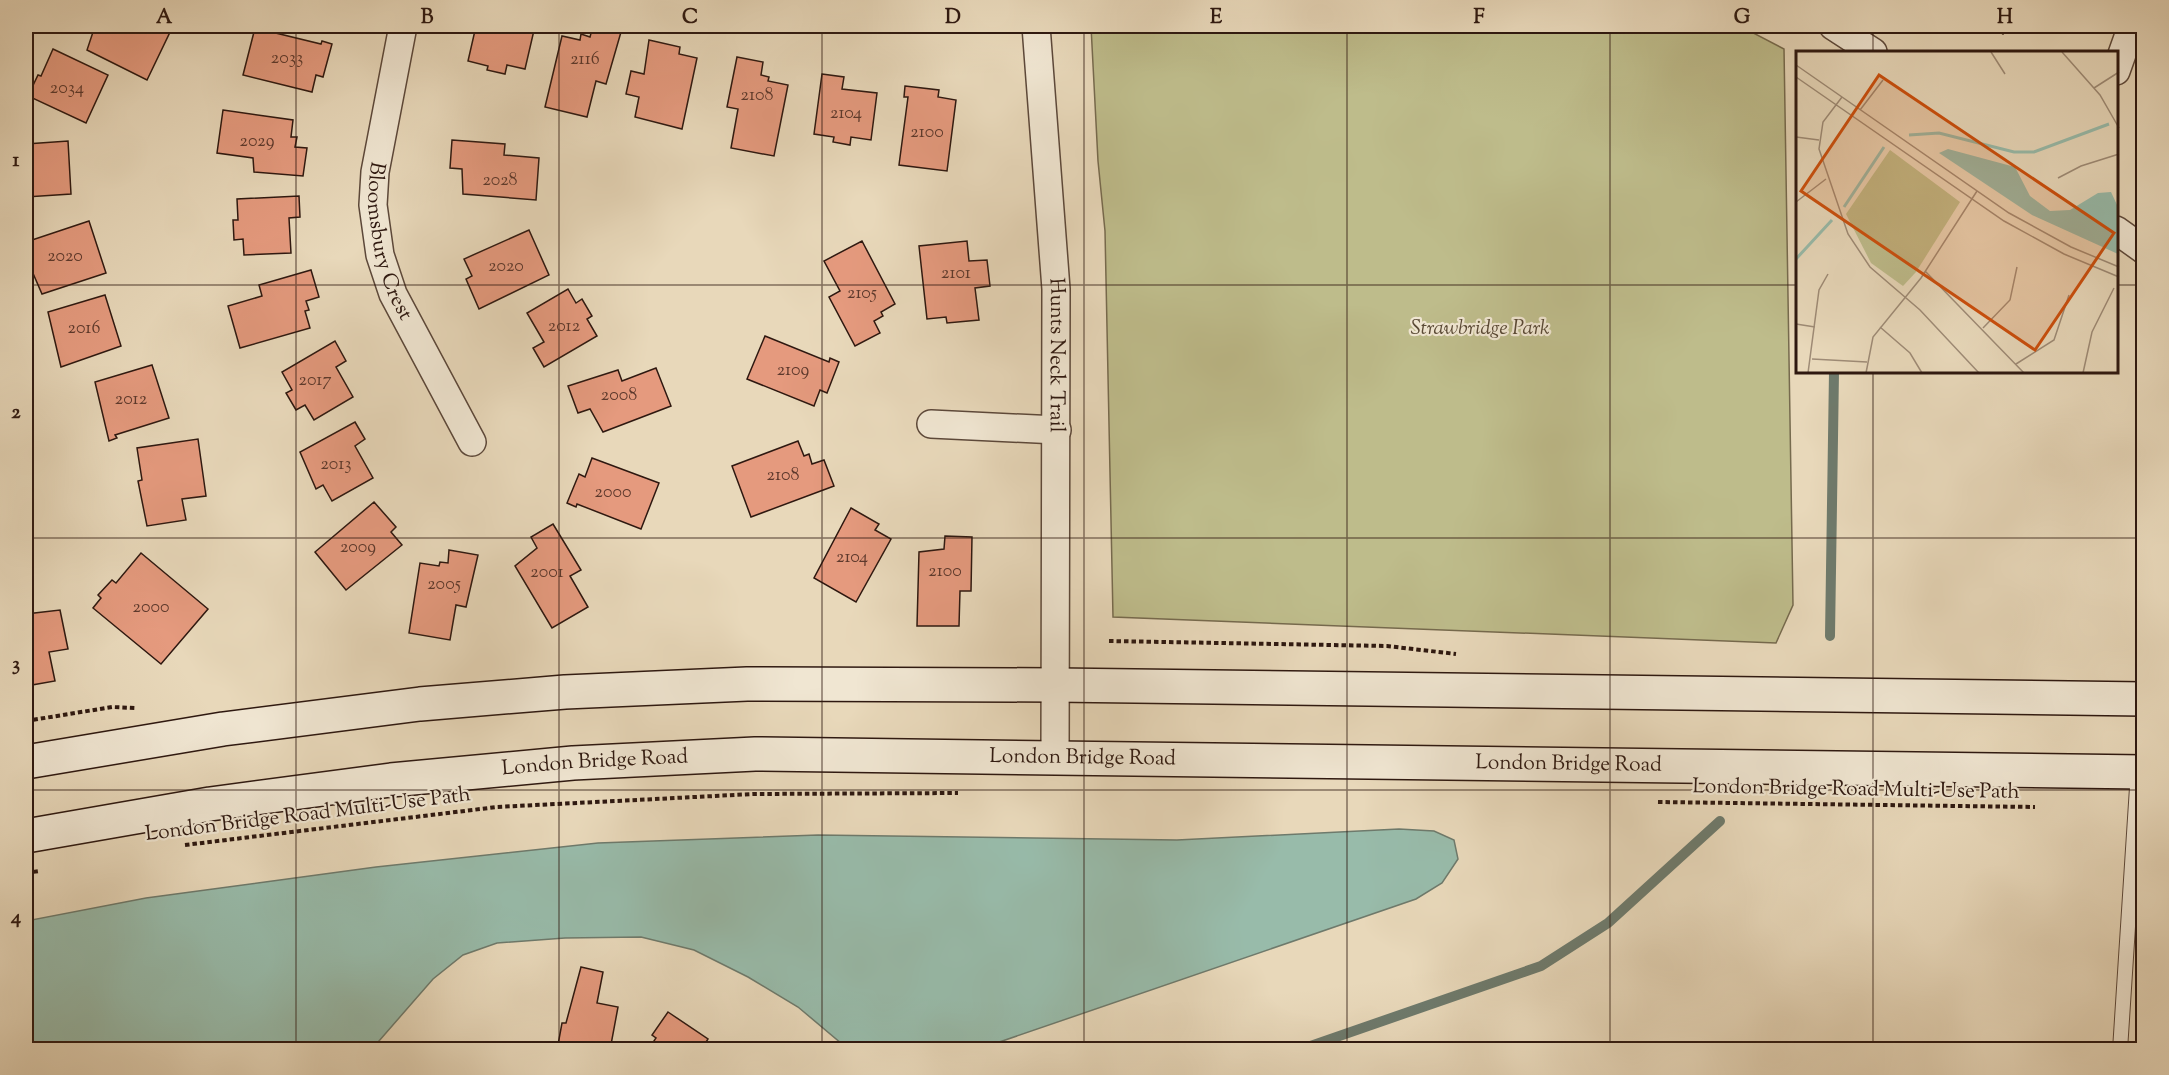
<svg xmlns="http://www.w3.org/2000/svg" width="2169" height="1075" viewBox="0 0 2169 1075" font-family="'Sorts Mill Goudy',serif">
<rect width="100%" height="100%" fill="#e8d8ba"/>
<filter id="stains"><feTurbulence type="fractalNoise" baseFrequency=".00333" numOctaves="4"/><feColorMatrix values="0 0 0 0 .2 0 0 0 0 .09 0 0 0 0 .02 0 0 0 .5 -.17"/></filter>
<radialGradient id="worn" r=".72"><stop offset=".6" stop-color="#630" stop-opacity="0"/><stop offset="1" stop-color="#630" stop-opacity=".3"/></radialGradient>
<polygon fill="#bebc8b" stroke="#766a4e" stroke-width="1.5" points="1091,26 1740,26 1784,49 1793,605 1776,643 1113,617 1105,231 1098,161"/>
<polygon fill="#98bbaa" stroke="#6e7a6c" stroke-width="1.5" points="1399,829 1434,831 1454,840 1458,859 1442,883 1416,899 979,1049 848,1049 798,1007 748,977 694,950 641,937 565,938 497,943 463,955 433,979 372,1049 26,1049 26,921 146,898 376,867 598,843 818,835 1177,840"/>
<g fill="none" stroke-linecap="round" stroke-linejoin="round">
<g stroke="#6e7a6c" stroke-width="10">
<polyline points="1830,636 1834,372"/>
<polyline points="1299,1050 1541,966 1608,923 1720,821"/>
</g>
</g>
<g fill="#e59a7e" stroke="#2e1810" stroke-width="1.5">
<polygon points="95,26 162,26 171,30 147,80 87,50"/>
<polygon points="476,26 535,26 525,69 507,65 505,74 487,70 488,66 468,61"/>
<polygon points="593,26 621,32 606,84 596,81 587,117 545,107 562,36 580,40 581,34 590,37"/>
<polygon points="1990,26 2009,26 2003,34"/>
<polygon points="255,28 321,44 322,41 332,44 323,77 316,75 312,92 243,75"/>
<polygon points="649,40 680,47 679,54 697,58 682,129 635,117 639,97 626,94 631,71 644,74"/>
<polygon points="53,49 108,75 86,123 28,96 38,75 41,76"/>
<polygon points="737,57 763,62 761,75 769,77 768,81 788,85 774,156 731,148 738,109 727,107"/>
<polygon points="822,74 844,77 842,89 877,93 871,140 851,137 850,145 833,142 834,137 814,134"/>
<polygon points="905,86 939,90 938,97 956,100 947,171 899,165 908,97 904,97"/>
<polygon points="223,110 293,120 291,137 297,137 295,147 307,148 303,176 254,172 253,158 217,153"/>
<polygon points="452,140 505,144 504,155 539,158 536,200 463,194 462,169 450,168"/>
<polygon points="68,141 71,194 26,197 26,144"/>
<polygon points="299,196 300,217 289,218 291,253 244,255 243,239 234,240 233,220 238,220 237,199"/>
<polygon points="89,221 106,273 42,294 32,271 26,242"/>
<polygon points="529,230 549,275 479,309 466,279 472,276 464,259"/>
<polygon points="862,241 895,304 881,312 883,316 874,321 880,333 855,346 829,297 840,291 824,261"/>
<polygon points="967,241 969,261 987,260 990,286 975,288 979,320 947,323 946,317 927,319 919,246"/>
<polygon points="311,270 319,297 306,301 309,310 305,311 310,328 240,348 228,306 262,296 259,285"/>
<polygon points="568,289 576,303 582,299 592,316 587,319 597,336 544,367 533,348 544,342 527,313"/>
<polygon points="105,295 121,346 61,367 48,312"/>
<polygon points="765,336 829,362 830,358 839,362 827,393 820,390 814,406 747,379"/>
<polygon points="335,341 346,361 336,367 353,397 314,420 305,405 296,410 286,393 292,390 282,372"/>
<polygon points="152,365 169,418 115,435 117,438 109,441 95,382"/>
<polygon points="656,368 671,406 603,432 590,409 578,413 568,386 618,370 622,381"/>
<polygon points="355,422 365,439 355,446 373,478 332,501 323,485 316,489 300,452"/>
<polygon points="198,439 206,496 182,499 186,520 147,526 138,481 142,480 137,448"/>
<polygon points="798,441 804,456 809,454 812,464 824,460 834,486 751,517 732,466"/>
<polygon points="592,458 659,483 641,529 577,504 576,507 567,503 579,474 585,477"/>
<polygon points="374,502 396,527 391,532 402,545 346,590 315,552"/>
<polygon points="851,508 879,524 875,530 891,539 856,602 814,578"/>
<polygon points="553,524 581,570 570,576 588,607 552,628 515,566 537,548 531,537"/>
<polygon points="945,536 972,537 971,591 960,591 959,626 917,626 919,552 944,549"/>
<polygon points="449,550 478,555 466,607 456,605 450,640 409,633 420,563 439,566 440,562 448,563"/>
<polygon points="141,553 208,609 161,664 93,608 101,598 98,595 112,580 116,583"/>
<polygon points="60,610 68,649 49,652 55,681 26,686 26,614"/>
<polygon points="581,967 603,972 597,1003 618,1007 610,1050 557,1050 562,1023 566,1023"/>
<polygon points="668,1012 708,1039 701,1050 648,1050 656,1038 652,1035"/>
</g>
<g fill="none" stroke-linecap="round" stroke-linejoin="round">
<defs>
<polyline id="lane" points="2120,1050 2138,772"/>
<g id="street">
<path id="s1" d="M403,26L375,172L373,205L380,255L393,294L472,442"/>
<path id="s2" d="M1036,26L1056,289L1055,758"/>
<polyline points="1833,26 1873,52"/>
<polyline points="2116,71 2132,26"/>
<polyline points="2116,230 2144,250"/>
<polyline points="931,424 1057,430"/>
</g>
<g id="secondary">
<polyline points="26,762 223,729 420,704 565,692 747,684 1056,685 2144,699"/>
<path id="s3" d="M26,836L210,804L391,780L573,763L755,754L2144,772"/>
</g>
</defs>
<use href="#lane" stroke="#5c483a" stroke-width="16"/>
<use href="#street" stroke="#5c483a" stroke-width="30"/>
<use href="#secondary" stroke="#2e1810" stroke-width="36"/>
<g stroke="#2e1810" stroke-width="4" stroke-dasharray="4.5 3" stroke-linecap="butt">
<polyline points="1109,641 1387,646 1456,654"/>
<polyline points="26,721 112,707 135,708"/>
<polyline points="1658,802 2035,807"/>
<polyline points="185,845 497,807 754,794 958,793"/>
<polyline points="26,873 39,871"/>
</g>
<use href="#lane" stroke="#f0e6d2" stroke-width="14"/>
<use href="#street" stroke="#f0e6d2" stroke-width="27"/>
<use href="#secondary" stroke="#f0e6d2" stroke-width="33"/>
</g>
<path fill="none" stroke="#2e1810" stroke-width="1.5" stroke-opacity="0.55" d="M296,26V1050M559,26V1050M822,26V1050M1084,26V1050M1347,26V1050M1610,26V1050M1873,26V52M26,285H1797M2116,285H2144M1873,372V1050M26,538H2144M26,790H2144"/>
<g text-anchor="middle" dominant-baseline="central" stroke-width="4.5" stroke-linejoin="round" paint-order="stroke">
<g font-size="18" fill="#5c382c">
<text x="287" y="59">2033</text>
<text x="585" y="60">2116</text>
<text x="67" y="89">2034</text>
<text x="757" y="96">2108</text>
<text x="846" y="114">2104</text>
<text x="927" y="133">2100</text>
<text x="257" y="142">2029</text>
<text x="500" y="181">2028</text>
<text x="65" y="257">2020</text>
<text x="506" y="267">2020</text>
<text x="956" y="274">2101</text>
<text x="862" y="294">2105</text>
<text x="564" y="327">2012</text>
<text x="84" y="329">2016</text>
<text x="793" y="371">2109</text>
<text x="315" y="381">2017</text>
<text x="619" y="396">2008</text>
<text x="131" y="400">2012</text>
<text x="336" y="465">2013</text>
<text x="783" y="476">2108</text>
<text x="613" y="493">2000</text>
<text x="358" y="548">2009</text>
<text x="852" y="558">2104</text>
<text x="945" y="572">2100</text>
<text x="547" y="573">2001</text>
<text x="444" y="585">2005</text>
<text x="151" y="608">2000</text>
</g>
<g font-size="21" fill="#2e1810" stroke="#f0e6d2">
<text stroke="none"><textPath href="#s1" startOffset="220">Bloomsbury Crest</textPath></text>
<text stroke="none"><textPath href="#s2" startOffset="330">Hunts Neck Trail</textPath></text>
<text stroke="none"><textPath href="#s3" startOffset="1062">London Bridge Road</textPath></text>
<text stroke="none"><textPath href="#s3" startOffset="574">London Bridge Road</textPath></text>
<text stroke="none"><textPath href="#s3" startOffset="1548">London Bridge Road</textPath></text>
<text transform="translate(1856 790) rotate(1)">London Bridge Road Multi-Use Path</text>
<text transform="translate(308 815) rotate(-7)">London Bridge Road Multi-Use Path</text>
</g>
<g font-size="21" font-style="italic" fill="#594935" stroke="#f0e6d2">
<text x="1480" y="329">Strawbridge Park</text>
</g>
</g>
<g transform="translate(1796 51)">
<rect width="322" height="322" fill="#e8d8ba"/>
<path d="M94,99L164,151L120,221L107,235L75,212L50,163Z" fill="#bebc8b"/>
<path d="M152,98L219,116L234,145L254,160L274,159L302,142L315,141L322,156V203L236,164L143,102Z" fill="#98bbaa"/>
<path fill="none" stroke="#98bbaa" stroke-width="3" d="M113,84L143,82L218,101H238L313,73M48,156L88,96M0,208L36,169"/>
<path fill="none" stroke="#9e8b76" stroke-width="1.5" d="M195,1L209,23M266,1L304,44L323,77M0,14L213,162L275,196L323,216M0,26L208,170L268,203L323,226M298,37L323,21M46,46L27,71L23,98L52,183L74,216L124,259L183,322M64,59L87,29M0,86L23,89M262,127L285,115L323,103M0,151L30,128M129,220L228,322M0,273L19,276M84,276L114,302L126,322M187,277L214,249L221,216M16,308L71,311M220,313L258,289L273,244M12,322L23,239L32,223M70,322L77,286L125,227L181,140M287,322L296,281L318,237"/>
<path fill="#cc4f0d" fill-opacity="0.15" stroke="#cc4f0d" stroke-width="3" d="M83,24L318,182L239,299L5,140Z"/>
<rect width="322" height="322" fill="none" stroke="#2e1810" stroke-width="3"/>
</g>
<rect width="2169" height="1075" fill="none" stroke="#e8d8ba" stroke-width="66"/>
<rect x="33" y="33" width="2103" height="1009" fill="none" stroke="#2e1810" stroke-width="2"/>
<g font-size="20" text-anchor="middle" font-weight="bold" fill="#2e1810">
<text x="164" y="23">A</text>
<text x="427" y="23">B</text>
<text x="690" y="23">C</text>
<text x="953" y="23">D</text>
<text x="1216" y="23">E</text>
<text x="1479" y="23">F</text>
<text x="1742" y="23">G</text>
<text x="2005" y="23">H</text>
<text x="16" y="166">1</text>
<text x="16" y="418">2</text>
<text x="16" y="670">3</text>
<text x="16" y="923">4</text>
</g>
<rect width="100%" height="100%" filter="url(#stains)"/>
<rect width="100%" height="100%" fill="url(#worn)"/>
</svg>
